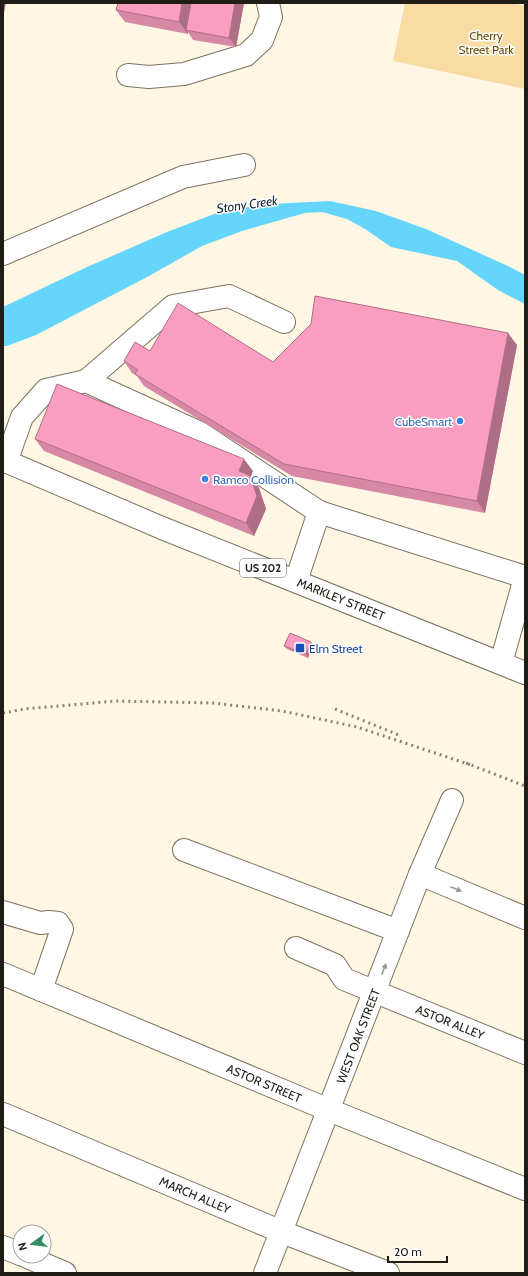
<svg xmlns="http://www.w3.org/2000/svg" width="528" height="1276" viewBox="0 0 528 1276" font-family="Cabin,sans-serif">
<rect width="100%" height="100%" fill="#fff6e3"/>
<polygon fill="#f8dca3" points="405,3 512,3 525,6 525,89 393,61"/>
<polygon fill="#65d5fb" points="330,201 376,211 426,229 508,266 525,275 525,304 498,290 457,261 391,247 365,229 347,219 322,212 305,213 242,231 202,246 149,276 36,335 7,346 3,346 3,307 87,267 167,232 214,214 241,208 270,204"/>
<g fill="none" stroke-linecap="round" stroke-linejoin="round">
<defs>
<g id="minor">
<polyline points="128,75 149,77 184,74 246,55 262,40 271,17 268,3"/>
<polyline points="3,254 183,177 244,165"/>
<polyline points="86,381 173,306 229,296 284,322"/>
<polyline points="6,462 22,417 46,390 86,381 200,433 319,512 525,577"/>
<polyline points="296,581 319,512"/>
<polyline points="501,663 525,578"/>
<polyline points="184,850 398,931"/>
<polyline points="420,874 525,918"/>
<polyline points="3,912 40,923 49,922 58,923 62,929 41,990"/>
<polyline points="296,948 335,965 344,979 525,1053"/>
<polyline points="3,974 329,1110 525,1189"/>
<polyline points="3,1114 282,1232 388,1273"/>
<polyline points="3,1247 20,1254"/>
<polyline points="25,1256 65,1273"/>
<polyline points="265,1273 420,874 452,800"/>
</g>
<polyline id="highway" points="3,460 162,528 525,673"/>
</defs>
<use href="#minor" stroke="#7c7363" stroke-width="24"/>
<use href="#highway" stroke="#7c7363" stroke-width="24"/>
<use href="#minor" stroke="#fff" stroke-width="22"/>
<use href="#highway" stroke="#fff" stroke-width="22"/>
<g stroke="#8a8478" stroke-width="3" stroke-dasharray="2 4" stroke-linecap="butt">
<polyline points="335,709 401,736"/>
<polyline points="3,713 24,709 116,701 213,703 282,711 357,727 471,765"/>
<polyline points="466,763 525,786"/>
</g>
</g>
<g fill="#d688a5">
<polygon points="118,3 244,3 236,47 193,40 188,32 188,34 125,22 116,10"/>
<polygon points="517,345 485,513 292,476 144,386 137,376 132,373 124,361 150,351 273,362"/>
<polygon points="35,439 253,471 251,476 259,488 266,509 254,536 44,451"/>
<polygon points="313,645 308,658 287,649 284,646"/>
</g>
<g fill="#ae6f86">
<polygon points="3,3 6,3 3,18"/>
<polygon points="182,3 193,3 186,30 188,32 188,34 179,22"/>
<polygon points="235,3 244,3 236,47 229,38"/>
<polygon points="508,333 517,345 485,513 477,501"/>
<polygon points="244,459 253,471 251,476 259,488 266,509 254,536 246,523 239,471"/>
<polygon points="311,642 313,645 308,658 306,654"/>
</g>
<g fill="#f99ec0" stroke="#ae6f86">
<polygon points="118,3 182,3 179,22 116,10"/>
<polygon points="191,3 235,3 229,38 186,30"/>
<polygon points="315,296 508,333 477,501 284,464 135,374 138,370 124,361 135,342 150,351 178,303 273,362 311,324"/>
<polygon points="57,384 244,459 239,471 250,476 257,496 246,523 35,439"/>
<polygon points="290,633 311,642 306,654 284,646"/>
</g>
<defs><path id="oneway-solid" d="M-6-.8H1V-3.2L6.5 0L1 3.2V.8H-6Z"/></defs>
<g fill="#9b9996">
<use href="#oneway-solid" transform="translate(456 889) rotate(22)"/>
<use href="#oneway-solid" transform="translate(384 969) rotate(-69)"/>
</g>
<g fill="#3f7fe0" stroke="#fff" stroke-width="1.5">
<circle cx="460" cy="421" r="4"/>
<circle cx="205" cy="479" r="4"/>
</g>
<rect fill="#1a4fb4" stroke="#fff" stroke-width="1.5" x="295" y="643" width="10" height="10" rx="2"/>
<g text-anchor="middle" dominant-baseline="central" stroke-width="3" stroke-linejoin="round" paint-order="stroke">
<rect fill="#fff" stroke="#63605c" stroke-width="1" x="240" y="559" width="46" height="18" rx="3"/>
<g font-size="11" font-weight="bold" fill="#201c16">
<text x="263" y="568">US 202</text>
</g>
<g font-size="12" fill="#684d07" stroke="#fff">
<text x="486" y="35">Cherry<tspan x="486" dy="14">Street Park</tspan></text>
</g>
<g font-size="12" fill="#366cbe" stroke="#fff" text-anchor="end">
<text x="452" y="421">CubeSmart</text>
<text x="213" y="479" text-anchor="start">Ramco Collision</text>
</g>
<g font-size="12" fill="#201c16" stroke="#fff">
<text transform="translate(341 599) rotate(22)">MARKLEY STREET</text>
<text transform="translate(450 1022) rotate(22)">ASTOR ALLEY</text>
<text transform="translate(358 1036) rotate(-69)">WEST OAK STREET</text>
<text transform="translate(264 1083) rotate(23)">ASTOR STREET</text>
<text transform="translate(195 1195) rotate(23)">MARCH ALLEY</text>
</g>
<g font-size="12" fill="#164399" stroke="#fff" text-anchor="start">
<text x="309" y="648">Elm Street</text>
</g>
<g font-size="13" font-style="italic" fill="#1a2e35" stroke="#fff">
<text transform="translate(247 204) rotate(-8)">Stony Creek</text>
</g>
</g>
<rect width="528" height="1276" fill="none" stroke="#201c16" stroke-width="8"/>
<g transform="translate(32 1244) rotate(255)"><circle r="19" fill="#ffffff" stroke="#a6a4a2"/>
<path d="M0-3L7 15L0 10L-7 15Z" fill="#348c60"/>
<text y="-6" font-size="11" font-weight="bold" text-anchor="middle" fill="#201c16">N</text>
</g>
<path d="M388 1256v6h59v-6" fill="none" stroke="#201c16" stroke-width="2"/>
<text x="394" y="1256" font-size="12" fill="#201c16" stroke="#ffffff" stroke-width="3" paint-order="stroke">20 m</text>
</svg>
